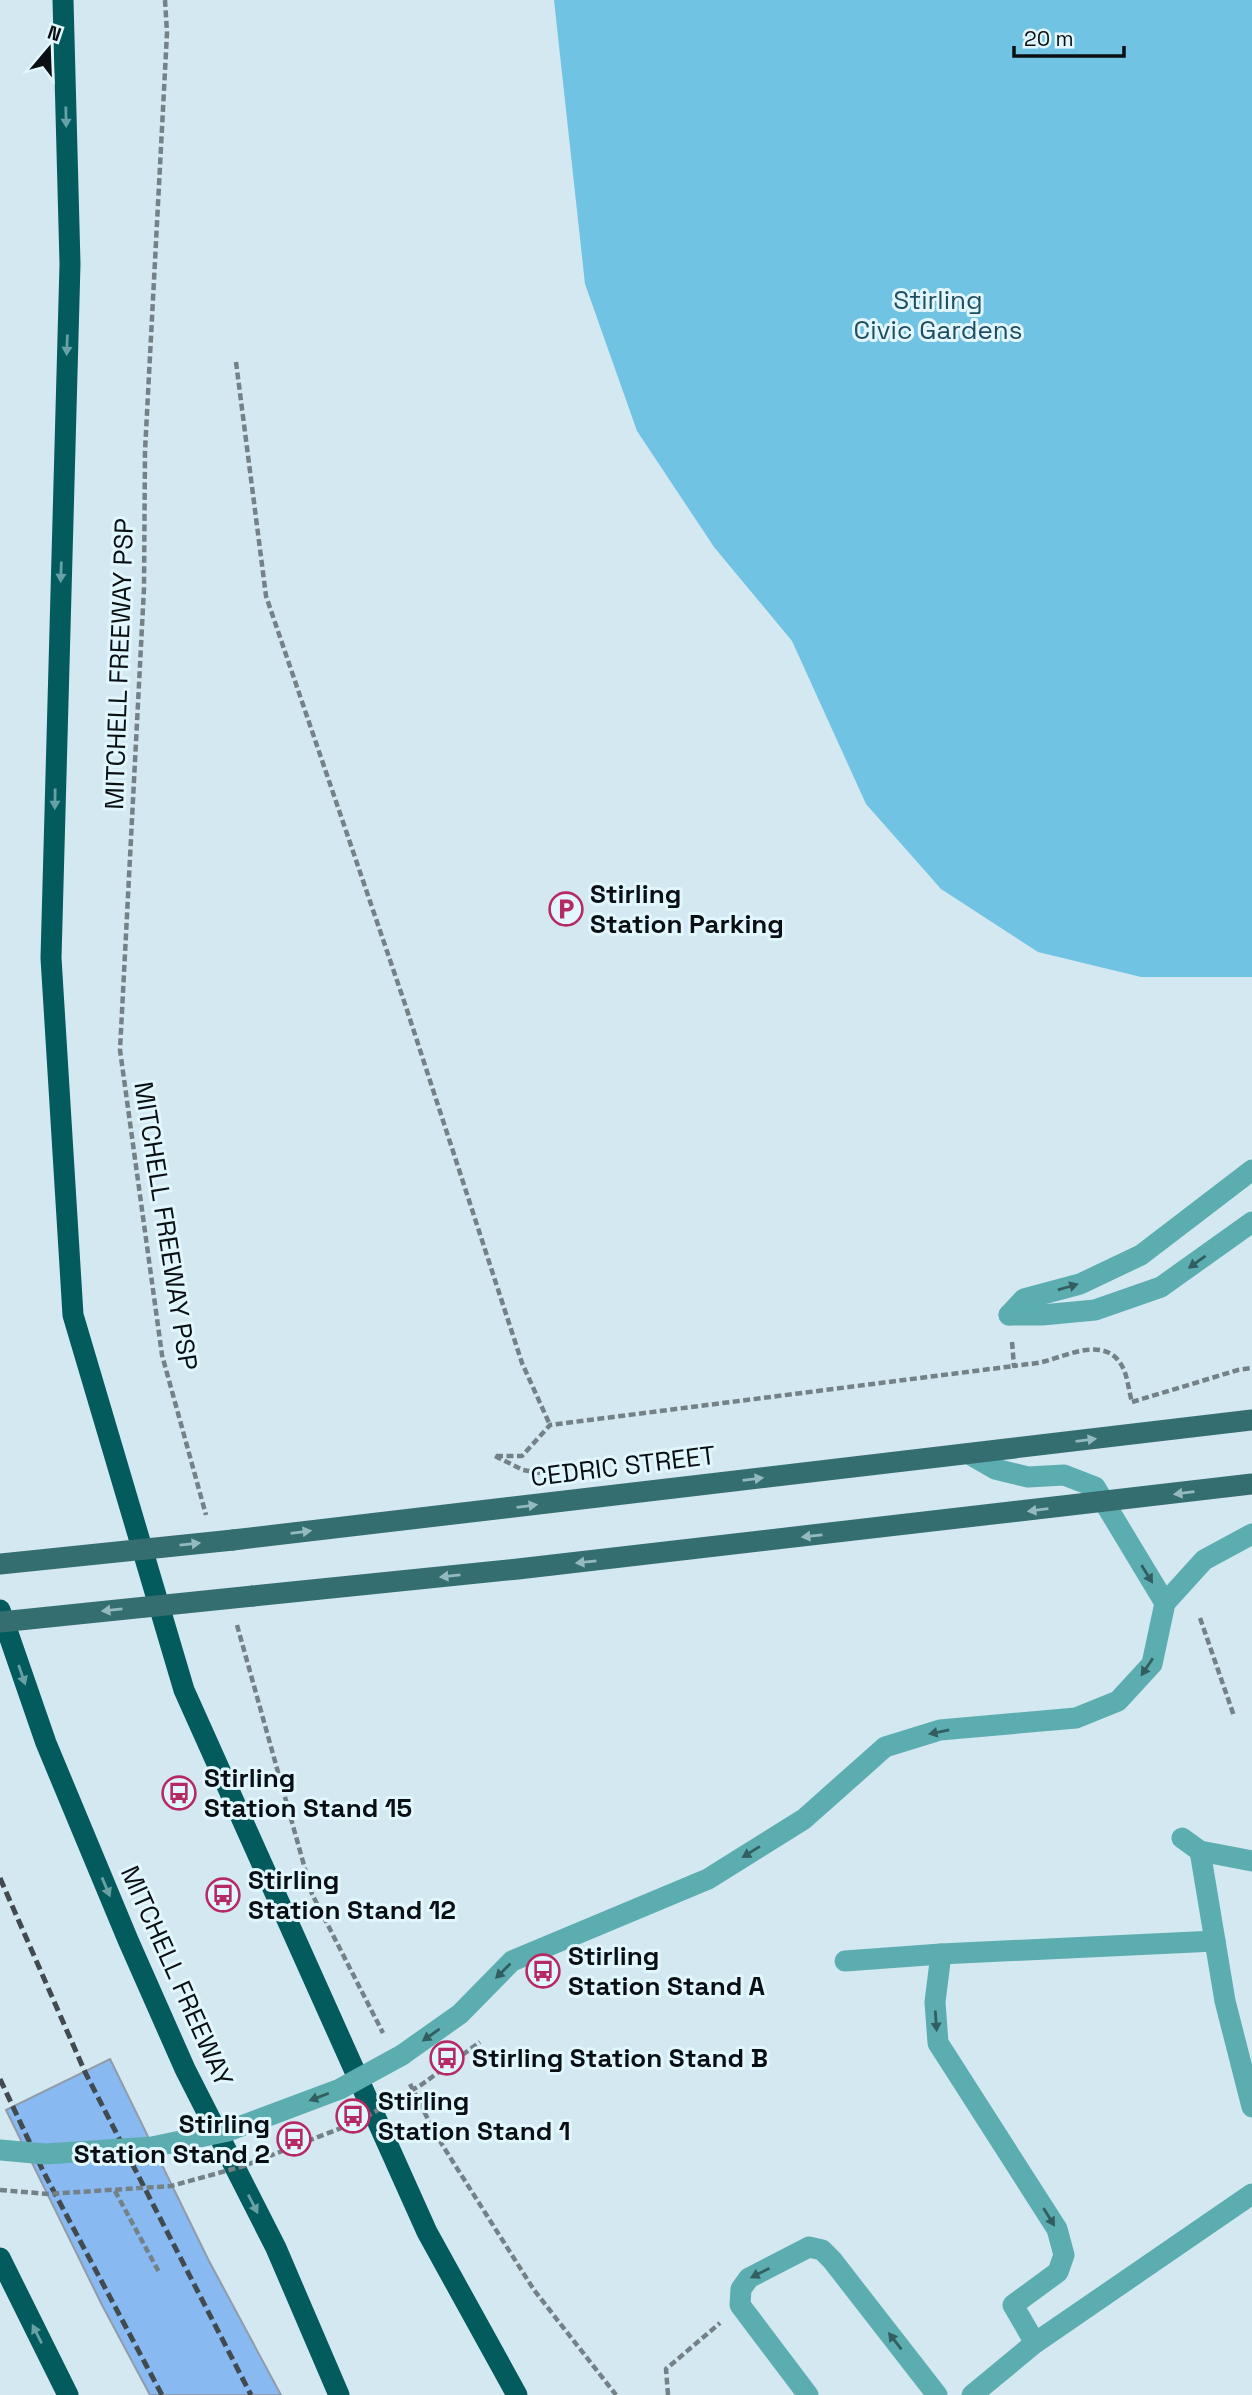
<svg xmlns="http://www.w3.org/2000/svg" width="1252" height="2395" viewBox="0 0 1252 2395" font-family="'Space Grotesk',sans-serif">
<rect width="100%" height="100%" fill="#d4e8f1"/>
<polygon fill="#71c3e3" points="554,0 1252,0 1252,977 1141,977 1038,952 941,889 866,804 792,641 714,547 637,431 585,284"/>
<polygon fill="#89b9f1" stroke="#909caa" stroke-width="2" points="110,2059 209,2261 281,2395 150,2395 102,2305 6,2110"/>
<g fill="none" stroke-linecap="round" stroke-linejoin="round">
<g stroke="#748288" stroke-width="4.5" stroke-dasharray="7 3.5" stroke-linecap="butt">
<polyline points="165,0 167,33 145,451 144,588 120,1050 162,1355 206,1515"/>
<polyline points="236,362 266,596 406,1007 522,1363 550,1425"/>
<path d="M1012,1342L1014,1366C1025,1364 1036,1364 1046,1361C1071,1354 1109,1335 1124,1370C1128,1380 1129,1392 1132,1402"/>
<polyline points="1132,1402 1238,1370 1252,1368"/>
<polyline points="495,1456 523,1470 540,1473"/>
<polyline points="496,1456 522,1456 550,1425 1014,1366"/>
<polyline points="1200,1618 1234,1716"/>
<polyline points="237,1625 312,1894 383,2033"/>
<polyline points="410,2084 436,2135 534,2290 616,2395"/>
<polyline points="115,2191 160,2274"/>
<polyline points="668,2395 666,2369 720,2323"/>
</g>
<g stroke="#5badb0" stroke-width="21">
<polyline points="1009,1315 1024,1299 1080,1284 1141,1255 1252,1170"/>
<polyline points="1009,1315 1042,1315 1095,1310 1161,1287 1252,1222"/>
<polyline points="969,1454 995,1469 1028,1477 1064,1475 1095,1487 1165,1603"/>
<polyline points="1182,1838 1200,1851 1252,1861"/>
<polyline points="1200,1851 1225,2001 1252,2107"/>
<polyline points="941,1954 935,2002 938,2043 1057,2229 1064,2255 1058,2272 1013,2305 1035,2343"/>
<polyline points="845,1961 941,1954 1215,1941"/>
<polyline points="402,2055 460,2014 512,1961 708,1879 804,1819 885,1747 940,1730 1076,1718 1118,1701 1152,1664 1165,1603 1204,1560 1252,1534"/>
<polyline points="808,2395 740,2305 741,2289 749,2278 809,2247 822,2250 832,2260 937,2395"/>
<polyline points="972,2395 1035,2343 1252,2194"/>
</g>
<g stroke="#346e70" stroke-width="21">
<polyline points="233,1540 1252,1420"/>
<polyline points="253,1596 518,1569 1252,1484"/>
</g>
<g stroke="#035b5d" stroke-width="21">
<polyline points="63,0 70,264 51,958 73,1315 184,1690 427,2232 517,2395"/>
<polyline points="0,1610 46,1743 128,1940 185,2069 276,2248 339,2395"/>
<polyline points="0,2258 68,2395"/>
</g>
<g stroke="#414a4f" stroke-width="5" stroke-dasharray="10 5" stroke-linecap="butt">
<polyline points="0,1878 85,2072 251,2395"/>
<polyline points="0,2079 43,2171 162,2395"/>
</g>
<polyline stroke="#748288" stroke-width="4.5" stroke-dasharray="7 3.5" stroke-linecap="butt" points="0,2190 48,2194 171,2186 244,2166 359,2121 421,2085 480,2042"/>
<polyline stroke="#5badb0" stroke-width="21" points="0,2150 45,2154 152,2147 228,2131 340,2089 402,2055"/>
<g stroke="#346e70" stroke-width="21">
<polyline points="0,1564 233,1540"/>
<polyline points="0,1622 253,1596"/>
</g>
</g>
<defs><path id="oneway-solid" d="M-6-.8H1V-3.2L6.5 0L1 3.2V.8H-6Z" transform="scale(1.75)"/></defs>
<g fill="#67a1a5">
<use href="#oneway-solid" transform="translate(66 117) rotate(89)"/>
<use href="#oneway-solid" transform="translate(67 345) rotate(92)"/>
<use href="#oneway-solid" transform="translate(61 572) rotate(92)"/>
<use href="#oneway-solid" transform="translate(55 799) rotate(91)"/>
<use href="#oneway-solid" transform="translate(22 1675) rotate(71)"/>
<use href="#oneway-solid" transform="translate(106 1887) rotate(67)"/>
<use href="#oneway-solid" transform="translate(253 2204) rotate(63)"/>
<use href="#oneway-solid" transform="translate(37 2334) rotate(-117)"/>
</g>
<g fill="#325e61">
<use href="#oneway-solid" transform="translate(1197 1262) rotate(144)"/>
<use href="#oneway-solid" transform="translate(1068 1287) rotate(-16)"/>
<use href="#oneway-solid" transform="translate(1147 1574) rotate(58)"/>
<use href="#oneway-solid" transform="translate(1147 1667) rotate(124)"/>
<use href="#oneway-solid" transform="translate(939 1732) rotate(168)"/>
<use href="#oneway-solid" transform="translate(751 1852) rotate(148)"/>
<use href="#oneway-solid" transform="translate(503 1971) rotate(135)"/>
<use href="#oneway-solid" transform="translate(936 2021) rotate(86)"/>
<use href="#oneway-solid" transform="translate(431 2035) rotate(145)"/>
<use href="#oneway-solid" transform="translate(319 2097) rotate(159)"/>
<use href="#oneway-solid" transform="translate(1049 2217) rotate(58)"/>
<use href="#oneway-solid" transform="translate(760 2273) rotate(153)"/>
<use href="#oneway-solid" transform="translate(895 2341) rotate(-128)"/>
</g>
<g fill="#94b9be">
<use href="#oneway-solid" transform="translate(1086 1440) rotate(-7)"/>
<use href="#oneway-solid" transform="translate(753 1479) rotate(-7)"/>
<use href="#oneway-solid" transform="translate(1184 1493) rotate(173)"/>
<use href="#oneway-solid" transform="translate(527 1506) rotate(-7)"/>
<use href="#oneway-solid" transform="translate(1038 1510) rotate(173)"/>
<use href="#oneway-solid" transform="translate(301 1532) rotate(-7)"/>
<use href="#oneway-solid" transform="translate(812 1536) rotate(174)"/>
<use href="#oneway-solid" transform="translate(190 1544) rotate(-6)"/>
<use href="#oneway-solid" transform="translate(586 1562) rotate(174)"/>
<use href="#oneway-solid" transform="translate(450 1576) rotate(174)"/>
<use href="#oneway-solid" transform="translate(112 1610) rotate(174)"/>
</g>
<defs>
<symbol id="parking-ring" viewBox="-11 -11 22 22"><circle r="9.5" fill="#e2f6fe" stroke="#b62a64" stroke-width="1.5"/><path d="M-3.5-5.5H1a3.5 3.5 0 0 1 0 7H-1V5.5H-3.5ZM-1-3.4V-.6H.8a1.4 1.4 0 0 0 0-2.8Z" fill="#b62a64"/></symbol>
<symbol id="bus-ring" viewBox="-11 -11 22 22"><circle r="9.5" fill="#e2f6fe" stroke="#b62a64" stroke-width="1.5"/><path d="M-5-6H5V4H4V6H2V4H-2V6H-4V4H-5ZM-3.5-4V0h7V-4ZM-3.5 1.2v1.5H-2V1.2ZM2 1.2v1.5H3.5V1.2Z" fill="#b62a64"/></symbol>
</defs>
<g fill-rule="evenodd">
<use href="#parking-ring" x="547" y="890" width="38" height="38"/>
<use href="#bus-ring" x="160" y="1774" width="38" height="38"/>
<use href="#bus-ring" x="204" y="1876" width="38" height="38"/>
<use href="#bus-ring" x="524" y="1952" width="38" height="38"/>
<use href="#bus-ring" x="428" y="2039" width="38" height="38"/>
<use href="#bus-ring" x="334" y="2097" width="38" height="38"/>
<use href="#bus-ring" x="275" y="2120" width="38" height="38"/>
</g>
<g text-anchor="middle" dominant-baseline="central" stroke-width="6" stroke-linejoin="round" paint-order="stroke">
<g font-size="26" fill="#1e4f61" stroke="#e2f6fe">
<text x="938" y="300">Stirling<tspan x="938" dy="30">Civic Gardens</tspan></text>
</g>
<g font-size="26" fill="#090f12" stroke="#e2f6fe">
<text transform="translate(119 664) rotate(-88)">MITCHELL FREEWAY PSP</text>
<text transform="translate(166 1226) rotate(81)">MITCHELL FREEWAY PSP</text>
<text transform="translate(623 1466) rotate(-7)">CEDRIC STREET</text>
<text transform="translate(177 1976) rotate(66)">MITCHELL FREEWAY</text>
</g>
<g font-size="26" font-weight="bold" fill="#090f12" stroke="#e2f6fe" text-anchor="start">
<text x="590" y="894">Stirling<tspan x="590" dy="30">Station Parking</tspan></text>
<text x="204" y="1778">Stirling<tspan x="204" dy="30">Station Stand 15</tspan></text>
<text x="248" y="1880">Stirling<tspan x="248" dy="30">Station Stand 12</tspan></text>
<text x="568" y="1956">Stirling<tspan x="568" dy="30">Station Stand A</tspan></text>
<text x="472" y="2058">Stirling Station Stand B</text>
<text x="378" y="2101">Stirling<tspan x="378" dy="30">Station Stand 1</tspan></text>
<text x="270" y="2124" text-anchor="end">Stirling<tspan x="270" dy="30">Station Stand 2</tspan></text>
</g>
</g>
<g transform="translate(49 49) rotate(19)" stroke="#e2f6fe" stroke-width="5" paint-order="stroke">
<path d="M0-5L12 26L0 18L-12 26Z" fill="#090f12"/>
<text y="-10" font-size="19" font-weight="bold" text-anchor="middle" fill="#090f12">N</text>
</g>
<path d="M1014 46v10h110v-10" fill="none" stroke="#090f12" stroke-width="3.5"/>
<text x="1024" y="46" font-size="21" fill="#090f12" stroke="#e2f6fe" stroke-width="5" paint-order="stroke">20 m</text>
</svg>
